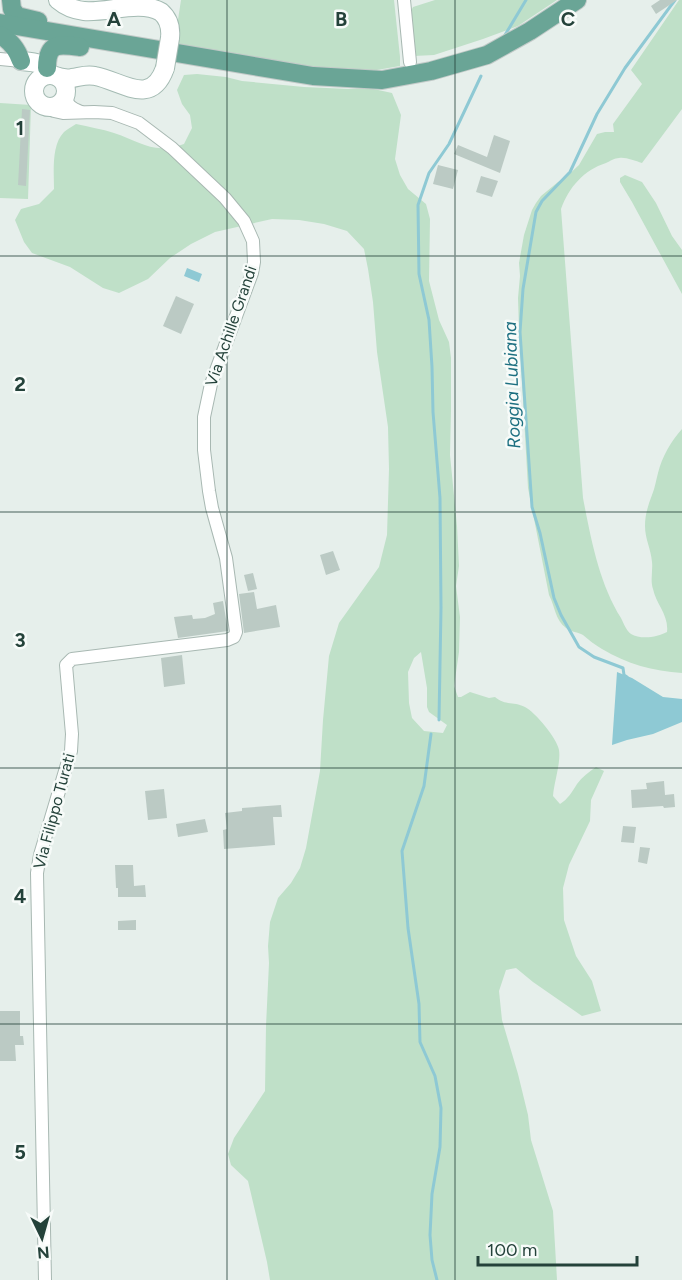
<svg xmlns="http://www.w3.org/2000/svg" width="682" height="1280" viewBox="0 0 682 1280" font-family="Figtree,sans-serif">
<rect width="100%" height="100%" fill="#e6efeb"/>
<g fill="#bfe0c8" fill-rule="evenodd">
<polygon points="181,0 394,0 400,57 400,66 371,71 321,71 174,46"/>
<polygon points="435,0 557,0 518,26 483,39 434,55 414,56 409,15 413,7"/>
<path d="M679,0H682V109L642,163C635,161 626,157 619,158C615,158 610,161 606,163C584,170 569,187 561,209L583,498C591,539 599,583 621,618C624,624 626,630 631,634C641,640 658,637 667,632C669,615 656,604 653,589C650,580 653,571 652,562C651,549 645,539 645,526C645,515 648,505 652,495C655,488 656,480 658,473C662,457 671,441 682,429V673C653,671 627,664 602,649C595,645 589,640 583,635C578,632 571,632 566,628C555,620 555,606 549,595L528,488L519,328L518,298L520,276L519,263L524,235L532,210L536,203L541,196L558,182L564,179L579,165L597,134L605,132H614L613,124L642,84L631,70Z"/>
<path d="M197,74L226,77L242,81L304,87L349,89L369,88L392,93L401,115L395,159L400,175L408,189L426,204L430,219L429,281L439,320L449,342L451,358V411L450,455L457,526L459,566L456,586L460,617L459,652L454,686L458,697H461L470,692L489,698L495,697C505,706 514,701 525,707C535,712 557,738 559,750C561,763 554,782 553,796L560,804C568,799 572,792 577,784C582,777 589,772 596,767L604,771L591,800L590,821L569,865L563,888L564,920L576,956L592,981L601,1011L582,1016L533,982L516,968L506,970L499,991L502,1020L518,1074L528,1115L531,1140L553,1211L557,1280H270L267,1262L248,1181L231,1165L228,1154L234,1138L265,1091L266,1026L269,963L268,946L270,922L278,898L291,883L300,868L306,848L320,771L323,720L329,656L339,623L379,567L387,535L389,469L388,427L377,352L373,302L368,269L364,249L347,231L324,224L299,220L272,219L215,232L191,244L170,258L148,279L119,293L103,288L70,267L32,253L24,242L15,220L21,209L39,204L54,189C54,173 51,145 64,132C67,129 72,127 76,124C89,127 102,129 114,133C142,142 152,155 184,144L192,128L190,115L182,104L177,90L184,75ZM421,652L427,688V707L429,712L447,725L443,733L424,731L412,718L409,703L408,672L414,658Z"/>
<polygon points="0,103 31,105 28,199 0,198"/>
<polygon points="625,175 642,182 656,203 672,236 682,250 682,294 632,202 620,182 620,178"/>
</g>
<g fill="#8ec9d4">
<polygon points="187,268 202,274 199,282 184,276"/>
<polygon points="617,672 632,678 663,697 682,699 682,722 653,734 627,740 612,745"/>
</g>
<g fill="none" stroke-linecap="round" stroke-linejoin="round">
<g stroke="#8ec9d4" stroke-width="3">
<polyline points="505,35 526,0"/>
<polyline points="627,677 624,675 623,668 594,657 579,647 561,615 554,598 540,533 532,507 520,332 523,289 536,212 542,201 570,172 597,114 625,68 675,0"/>
<polyline points="439,720 441,608 440,498 433,412 432,367 429,320 419,274 418,205 429,173 449,144 481,76"/>
<polyline points="431,734 424,786 402,851 408,928 419,1004 420,1042 435,1076 441,1108 440,1147 432,1194 430,1235 432,1260 437,1280"/>
</g>
</g>
<g fill="#bbcac4">
<polygon points="660,0 677,0 656,14 651,6"/>
<polygon points="22,109 30,110 26,186 18,185"/>
<polygon points="494,135 510,141 500,173 454,154 458,145 487,157"/>
<polygon points="438,165 458,170 453,189 433,184"/>
<polygon points="481,176 498,181 492,197 476,192"/>
<polygon points="176,296 194,304 181,334 163,326"/>
<polygon points="333,551 340,570 326,575 320,555"/>
<polygon points="253,573 257,589 248,591 244,575"/>
<polygon points="254,592 257,609 276,605 280,627 244,633 239,594"/>
<polygon points="223,601 228,631 178,638 174,617 192,615 193,619 205,618 215,614 213,603"/>
<polygon points="182,655 185,684 164,687 161,658"/>
<polygon points="664,781 665,795 674,794 675,807 664,808 663,806 632,808 631,790 647,789 646,783"/>
<polygon points="164,789 167,818 148,820 145,791"/>
<polygon points="281,805 282,817 273,817 275,845 224,849 223,830 227,829 225,813 242,811 242,808"/>
<polygon points="205,819 208,832 178,837 176,824"/>
<polygon points="623,826 636,827 634,843 621,842"/>
<polygon points="640,847 650,848 647,864 638,862"/>
<polygon points="115,865 133,865 134,886 145,885 146,897 118,897 118,888 116,888"/>
<polygon points="136,920 136,930 118,930 118,921"/>
<polygon points="0,1011 20,1011 20,1036 23,1036 24,1045 15,1045 16,1061 0,1061"/>
</g>
<g fill="none" stroke-linecap="round" stroke-linejoin="round">
<defs>
<g id="street">
<polyline points="404,0 410,62"/>
<polyline points="0,59 21,61"/>
<path d="M66,94C66,105 71,108 81,112"/>
<polyline points="45,1280 37,873 40,855 71,751 72,734 66,665 72,659 227,640 234,637 236,632 226,558 212,508 209,491 204,450 204,417 211,384 252,273 254,262 253,241 244,221 225,198 172,148 139,123 112,113 94,112 63,113 54,111 48,106"/>
</g>
<g id="secondary">
<path d="M58,0C65,6 74,10 84,11C108,13 140,0 161,12C169,19 171,29 170,38"/>
<path d="M21,61C34,62 45,62 50,75"/>
<circle cx="50" cy="91" r="16"/>
<path d="M58,77C62,78 67,79 72,78C80,77 86,74 95,76C122,81 151,108 165,68"/>
</g>
<g id="primary">
<polyline points="11,0 12,9 17,16 38,21"/>
<polyline points="0,23 313,76 382,80 431,71 487,55 530,31 577,0"/>
<path d="M0,35C11,41 17,49 21,61"/>
<path d="M47,68C47,42 59,44 80,47"/>
</g>
</defs>
<use href="#street" stroke="#a8b8b2" stroke-width="14"/>
<use href="#secondary" stroke="#a4bbb3" stroke-width="20"/>
<use href="#primary" stroke="#c2cac8" stroke-width="20"/>
<use href="#street" stroke="#fff" stroke-width="12"/>
<use href="#secondary" stroke="#fff" stroke-width="18"/>
<use href="#primary" stroke="#6aa596" stroke-width="18"/>
<defs>
<polyline id="secondary-bridge" points="165,68 170,38"/>
</defs>
<use href="#secondary-bridge" stroke="#a4bbb3" stroke-width="20" stroke-linecap="butt"/>
<use href="#secondary-bridge" stroke="#fff" stroke-width="18"/>
</g>
<path fill="none" stroke="#24423a" stroke-width="1.5" stroke-opacity="0.55" d="M227,0V1280M455,0V1280M0,256H682M0,512H682M0,768H682M0,1024H682"/>
<g text-anchor="middle" dominant-baseline="central" stroke-width="5" stroke-linejoin="round" paint-order="stroke">
<g font-size="16" fill="#24423a" stroke="#f7fbf9">
<text transform="translate(231 326) rotate(-71)">Via Achille Grandi</text>
<text transform="translate(54 811) rotate(-75)">Via Filippo Turati</text>
</g>
<g font-size="18" font-style="italic" fill="#1c6f80" stroke="#f7fbf9">
<text transform="translate(512 385) rotate(-92)">Roggia Lubiana</text>
</g>
</g>
<g font-size="20" text-anchor="middle" font-weight="bold" fill="#24423a" stroke="#f7fbf9" stroke-width="5" stroke-linejoin="round" paint-order="stroke">
<text x="114" y="26">A</text>
<text x="341" y="26">B</text>
<text x="568" y="26">C</text>
<text x="20" y="135">1</text>
<text x="20" y="391">2</text>
<text x="20" y="647">3</text>
<text x="20" y="903">4</text>
<text x="20" y="1159">5</text>
</g>
<g transform="translate(42 1238) rotate(175)" stroke="#f7fbf9" stroke-width="4.5" paint-order="stroke">
<path d="M0-4.5L10 22L0 15L-10 22Z" fill="#24423a"/>
<text y="-9" font-size="16" font-weight="bold" text-anchor="middle" fill="#24423a">N</text>
</g>
<path d="M478 1256v9h159v-9" fill="none" stroke="#24423a" stroke-width="3"/>
<text x="487" y="1256" font-size="18" fill="#24423a" stroke="#f7fbf9" stroke-width="4.5" paint-order="stroke">100 m</text>
</svg>
